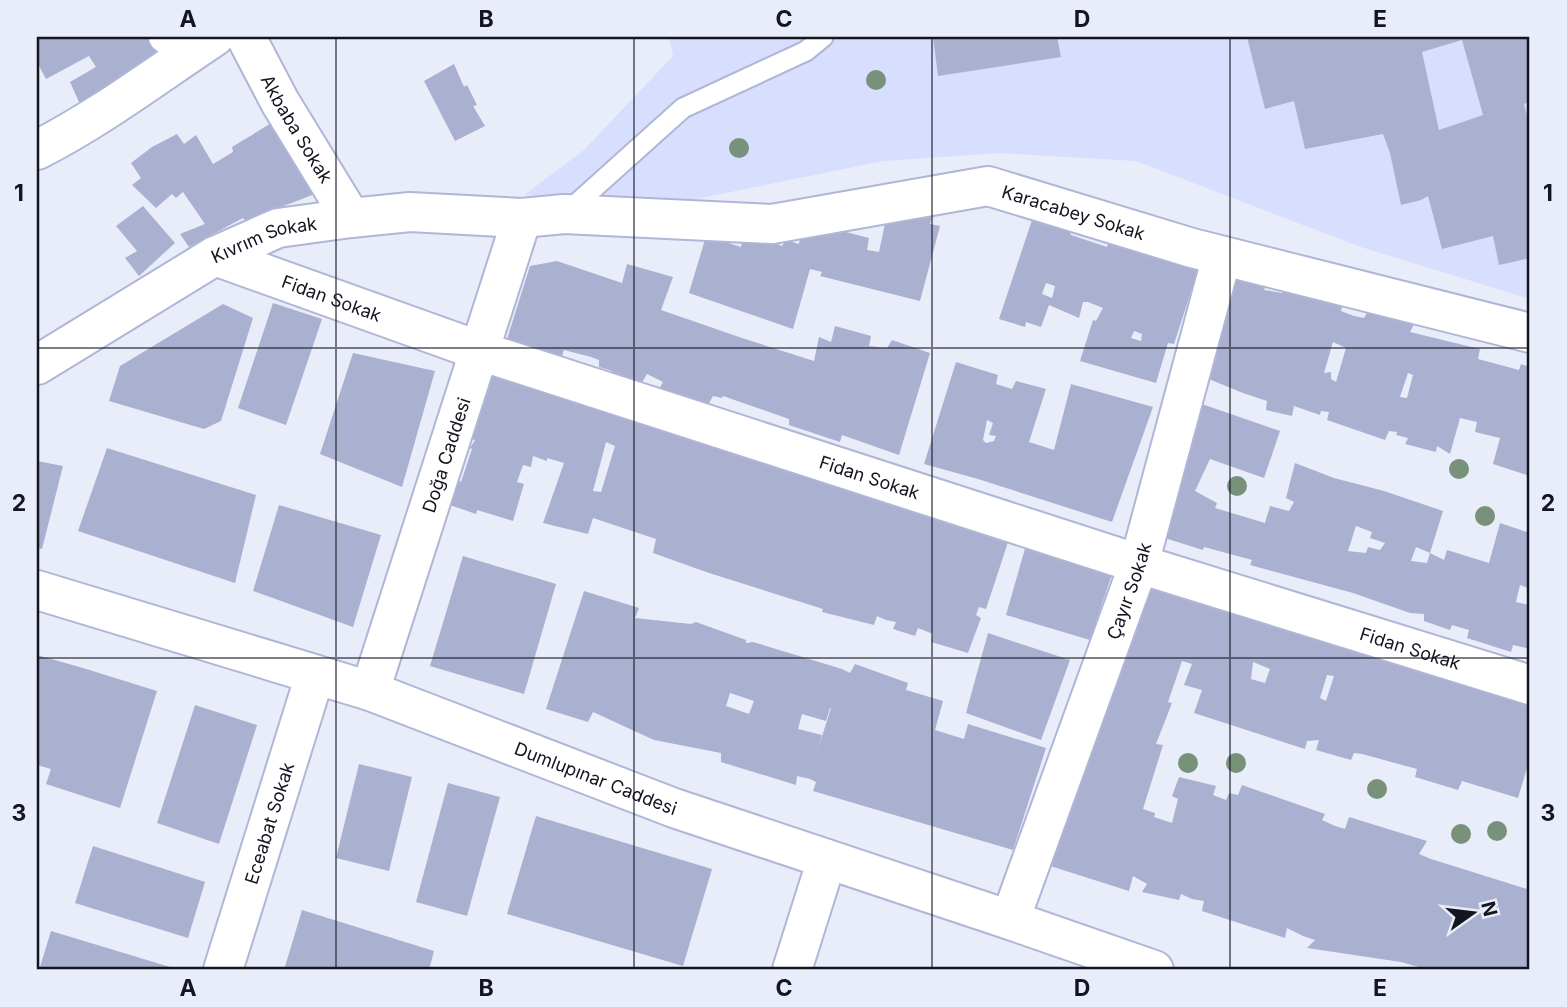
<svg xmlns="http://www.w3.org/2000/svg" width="1567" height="1007" viewBox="0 0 1567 1007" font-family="Inter,sans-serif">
<rect width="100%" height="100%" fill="#e9ecf9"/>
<polygon fill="#d7defe" points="669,37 1530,37 1530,299 1358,246 1136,161 1000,153 883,161 666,205 524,195 583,151 673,56"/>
<g fill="#aab1d0" fill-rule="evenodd">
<polygon points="37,37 149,37 174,57 83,111 70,82 96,67 89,56 46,79 37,62"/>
<polygon points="933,37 1057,37 1061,57 938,76"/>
<path d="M1247,37H1530V102L1524,104L1528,120L1530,119V258L1499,265L1493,236L1442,249L1428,196L1421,200L1401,205L1390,153L1383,134L1305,149L1294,101L1265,109ZM1462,40L1483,115L1439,130L1422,52Z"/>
<polygon points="454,64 464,87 467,85 477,105 473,106 485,126 455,141 424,81"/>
<polygon points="278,119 320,192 268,212 248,223 243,218 189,247 180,234 205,224 183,192 176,198 172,194 156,208 132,185 141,178 131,163 152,147 177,134 184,144 196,135 213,164 233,152 232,147"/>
<polygon points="143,206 175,243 139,276 125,258 137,251 116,226"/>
<polygon points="933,212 930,224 940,226 920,301 820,276 822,272 810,269 793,329 689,293 706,236 741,247 742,238 772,242 782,246 786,240 799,244 803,224 834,229 869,238 867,250 879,252 887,214"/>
<path d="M1032,220L1069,231L1071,235L1107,247L1109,241L1119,247L1122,239L1137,243L1136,252L1199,267L1174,344L1168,343L1156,383L1080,361L1093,320L1096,321L1103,308L1088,302H1083L1079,318L1049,305L1041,327L1026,322L1025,327L999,319ZM1046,283L1055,286L1052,298L1042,294ZM1134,331L1142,334L1141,341L1131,338Z"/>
<polygon points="557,261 622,283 627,264 673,277 661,310 742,338 814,361 819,337 831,342 835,326 871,336 869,346 887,348 892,340 930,353 899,455 842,435 840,442 789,425 789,419 723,396 722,398 713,396 708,405 659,389 663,382 647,374 641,384 612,374 612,371 599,367 599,360 591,357 564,350 562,356 507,339 530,266"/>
<path d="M1233,273L1267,283L1264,290L1282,293L1287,285L1343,303L1341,311L1354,316L1364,318L1369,309L1415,322L1410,332L1480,349L1478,359L1519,370L1521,364L1530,367V476L1493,464L1500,438L1475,432L1477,422L1460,418L1450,454L1437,446L1436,452L1405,444L1408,438L1396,435L1397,432L1389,431L1385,440L1327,420L1329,412L1321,411L1320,415L1294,406L1292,416L1266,410L1267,401L1243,393L1199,375ZM1333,342L1346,348L1336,382L1331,379V372L1324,373ZM1408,373L1413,375L1407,398L1400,397Z"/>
<polygon points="273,303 322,319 286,425 238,408"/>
<polygon points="223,304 253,318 221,421 204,429 109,401 120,366"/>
<polygon points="353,353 435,371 402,487 320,454"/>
<path d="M493,362L567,396L566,400L1012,530L986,609L979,607L976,615L981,618L968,653L931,642L933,634L918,628L915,636L893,629L896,622L886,620L877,616L874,625L822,612L823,609L709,573L653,553L656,539L593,518L588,534L543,523L564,463L547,458V461L533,456L531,467L523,465L517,482L524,484L513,521L477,510L476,514L450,505L457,479L461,482L472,449L470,448L475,440L468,438ZM606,442L615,446L601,492L593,491Z"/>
<path d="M956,362L998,375L996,384L1012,389L1016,381L1046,389L1029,442L1054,450L1071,384L1153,407L1112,522L978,479L924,464ZM987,420L993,423L989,435L996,436L994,441L986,443L983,440Z"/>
<path d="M1196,402L1280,431L1264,478L1210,459L1195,491L1217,503L1215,508L1265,523L1270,506L1289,511L1294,502L1286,498L1295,463L1334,478L1384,491L1443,511L1430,553L1416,547L1411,561L1427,563L1430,553L1444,560L1447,550L1489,563L1500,523L1530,533V581L1528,588L1520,585L1516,602L1530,605V649L1513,645L1511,652L1467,638L1469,630L1452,625L1450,630L1424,621V614L1410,613L1353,593L1250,565L1252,560L1204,547L1203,550L1155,535ZM1356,526L1372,532L1370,538L1385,543L1380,550L1368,547L1366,553L1348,551Z"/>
<polygon points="107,448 256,495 235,583 78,531"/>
<polygon points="37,461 63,466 42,549 37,548"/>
<polygon points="279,505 381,535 353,627 253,591"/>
<polygon points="1028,538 1115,565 1090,640 1006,615"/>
<polygon points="463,556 556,584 524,694 430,666"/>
<path d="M1139,576L1530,695V758L1518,798L1462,781L1458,790L1415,777L1417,769L1362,754L1354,753L1351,760L1316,750L1319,740L1307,741L1305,749L1194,713L1202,690L1184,685L1192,664L1182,661L1168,702L1172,703L1156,744L1163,745L1143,809L1155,813L1154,817L1172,823L1178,799L1172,796L1179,777L1216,786L1213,795L1226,800L1229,793L1238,795L1242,785L1325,814L1322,820L1335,826L1345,829L1349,817L1427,841L1419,854L1431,859L1530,890V970H1429L1401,962L1307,948L1315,940L1303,936L1287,928L1285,938L1202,911L1204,901L1192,899L1181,894L1179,900L1142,892L1147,884L1133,876L1129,891L1044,864ZM1253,662L1270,669L1265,683L1251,679ZM1327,675L1334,676L1326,701L1320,698Z"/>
<path d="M584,591L639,608L635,618L691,624L696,622L746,640V643L753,642L842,669L850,673L855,664L908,683L906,690L943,701L935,730L964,739L968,724L1046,748L1013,850L813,791L816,782L810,779L797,776L796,785L721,762V753L654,740L593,712L588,722L546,709ZM730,693L754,701L749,714L726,706ZM830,708H831L817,752L822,735L798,729L802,714L826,721Z"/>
<polygon points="988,633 1070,660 1041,740 966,713"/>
<polygon points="37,655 83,668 157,691 120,808 46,784 51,769 37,765"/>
<polygon points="195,705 257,725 219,844 157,823"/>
<polygon points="359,764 412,777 389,871 336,858"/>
<polygon points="448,783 500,797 467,916 416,902"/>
<polygon points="536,816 712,869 683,966 507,914"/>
<polygon points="93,846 205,882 188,938 75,903"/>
<polygon points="302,910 434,951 429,970 284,970"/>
<polygon points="51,931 180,970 39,970"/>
</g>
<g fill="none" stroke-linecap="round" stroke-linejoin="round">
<defs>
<polyline id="service" points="565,214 683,108 806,51 823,37"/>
<polyline id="pedestrian" points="164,37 187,55"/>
<g id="minor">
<path id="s1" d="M246,37L280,102L351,218"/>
<path d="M37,150C100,118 155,76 214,37"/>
<path id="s2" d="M215,256L480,351L1139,564L1530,685"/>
<path id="s3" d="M37,365L215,256L278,228L351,218L410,212L522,218L564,214L772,224L988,186L1192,248L1530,333"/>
<path id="s4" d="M370,691L522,218"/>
<path id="s5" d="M1010,920L1139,564L1222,256"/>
<path id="s6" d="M223,970L315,675"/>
<polyline points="792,970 827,859"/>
</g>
<g id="secondary">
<path id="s7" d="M37,590L370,691L674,808L1010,920L1154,970"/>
</g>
</defs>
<use href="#service" stroke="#b0b6d6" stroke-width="23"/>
<use href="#pedestrian" stroke="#b0b6d6" stroke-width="33"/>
<use href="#minor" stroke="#b0b6d6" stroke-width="42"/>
<use href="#secondary" stroke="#b0b6d6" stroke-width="42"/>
<use href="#service" stroke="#fff" stroke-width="19"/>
<use href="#pedestrian" stroke="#fff" stroke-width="30"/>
<use href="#minor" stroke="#fff" stroke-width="38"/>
<use href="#secondary" stroke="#fff" stroke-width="38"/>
</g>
<g fill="#78917b">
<circle cx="876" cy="80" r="10"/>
<circle cx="739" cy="148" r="10"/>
<circle cx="1459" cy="469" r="10"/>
<circle cx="1237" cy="486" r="10"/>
<circle cx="1485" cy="516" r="10"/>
<circle cx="1188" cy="763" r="10"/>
<circle cx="1236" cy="763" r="10"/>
<circle cx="1377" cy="789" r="10"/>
<circle cx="1497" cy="831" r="10"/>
<circle cx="1461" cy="834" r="10"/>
</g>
<path fill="none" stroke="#131520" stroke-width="2" stroke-opacity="0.55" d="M336,37V970M634,37V970M932,37V970M1230,37V970M37,348H1530M37,658H1530"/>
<g text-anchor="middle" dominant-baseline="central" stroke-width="5" stroke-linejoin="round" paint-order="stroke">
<g font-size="18" fill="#131520" stroke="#e9ecf9">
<text stroke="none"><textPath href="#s1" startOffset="105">Akbaba Sokak</textPath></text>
<text stroke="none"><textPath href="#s3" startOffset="1082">Karacabey Sokak</textPath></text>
<text stroke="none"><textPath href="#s3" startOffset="261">Kıvrım Sokak</textPath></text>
<text stroke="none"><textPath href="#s2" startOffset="124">Fidan Sokak</textPath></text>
<text stroke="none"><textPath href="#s4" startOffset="248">Doğa Caddesi</textPath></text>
<text stroke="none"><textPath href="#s2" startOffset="691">Fidan Sokak</textPath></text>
<text stroke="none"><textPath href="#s5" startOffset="350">Çayır Sokak</textPath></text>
<text stroke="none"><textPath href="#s2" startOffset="1258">Fidan Sokak</textPath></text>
<text stroke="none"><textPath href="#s7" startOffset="590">Dumlupınar Caddesi</textPath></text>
<text stroke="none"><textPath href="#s6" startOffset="154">Eceabat Sokak</textPath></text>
</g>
</g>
<rect width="1567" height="1007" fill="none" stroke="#e9ecf9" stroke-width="77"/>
<g transform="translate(1473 913) rotate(76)" stroke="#e9ecf9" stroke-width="5" paint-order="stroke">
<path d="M0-5L12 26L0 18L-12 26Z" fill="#131520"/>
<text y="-10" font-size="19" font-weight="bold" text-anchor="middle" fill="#131520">N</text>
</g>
<rect x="38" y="38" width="1490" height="930" fill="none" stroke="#131520" stroke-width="2.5"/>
<g font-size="23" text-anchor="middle" font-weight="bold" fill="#131520">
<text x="188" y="27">A</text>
<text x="486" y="27">B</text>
<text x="784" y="27">C</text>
<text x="1082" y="27">D</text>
<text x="1380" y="27">E</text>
<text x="19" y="201">1</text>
<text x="1548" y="201">1</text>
<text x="19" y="511">2</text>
<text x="1548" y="511">2</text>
<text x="19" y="821">3</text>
<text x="1548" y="821">3</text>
<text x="188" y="996">A</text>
<text x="486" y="996">B</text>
<text x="784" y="996">C</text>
<text x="1082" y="996">D</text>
<text x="1380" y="996">E</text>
</g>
</svg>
